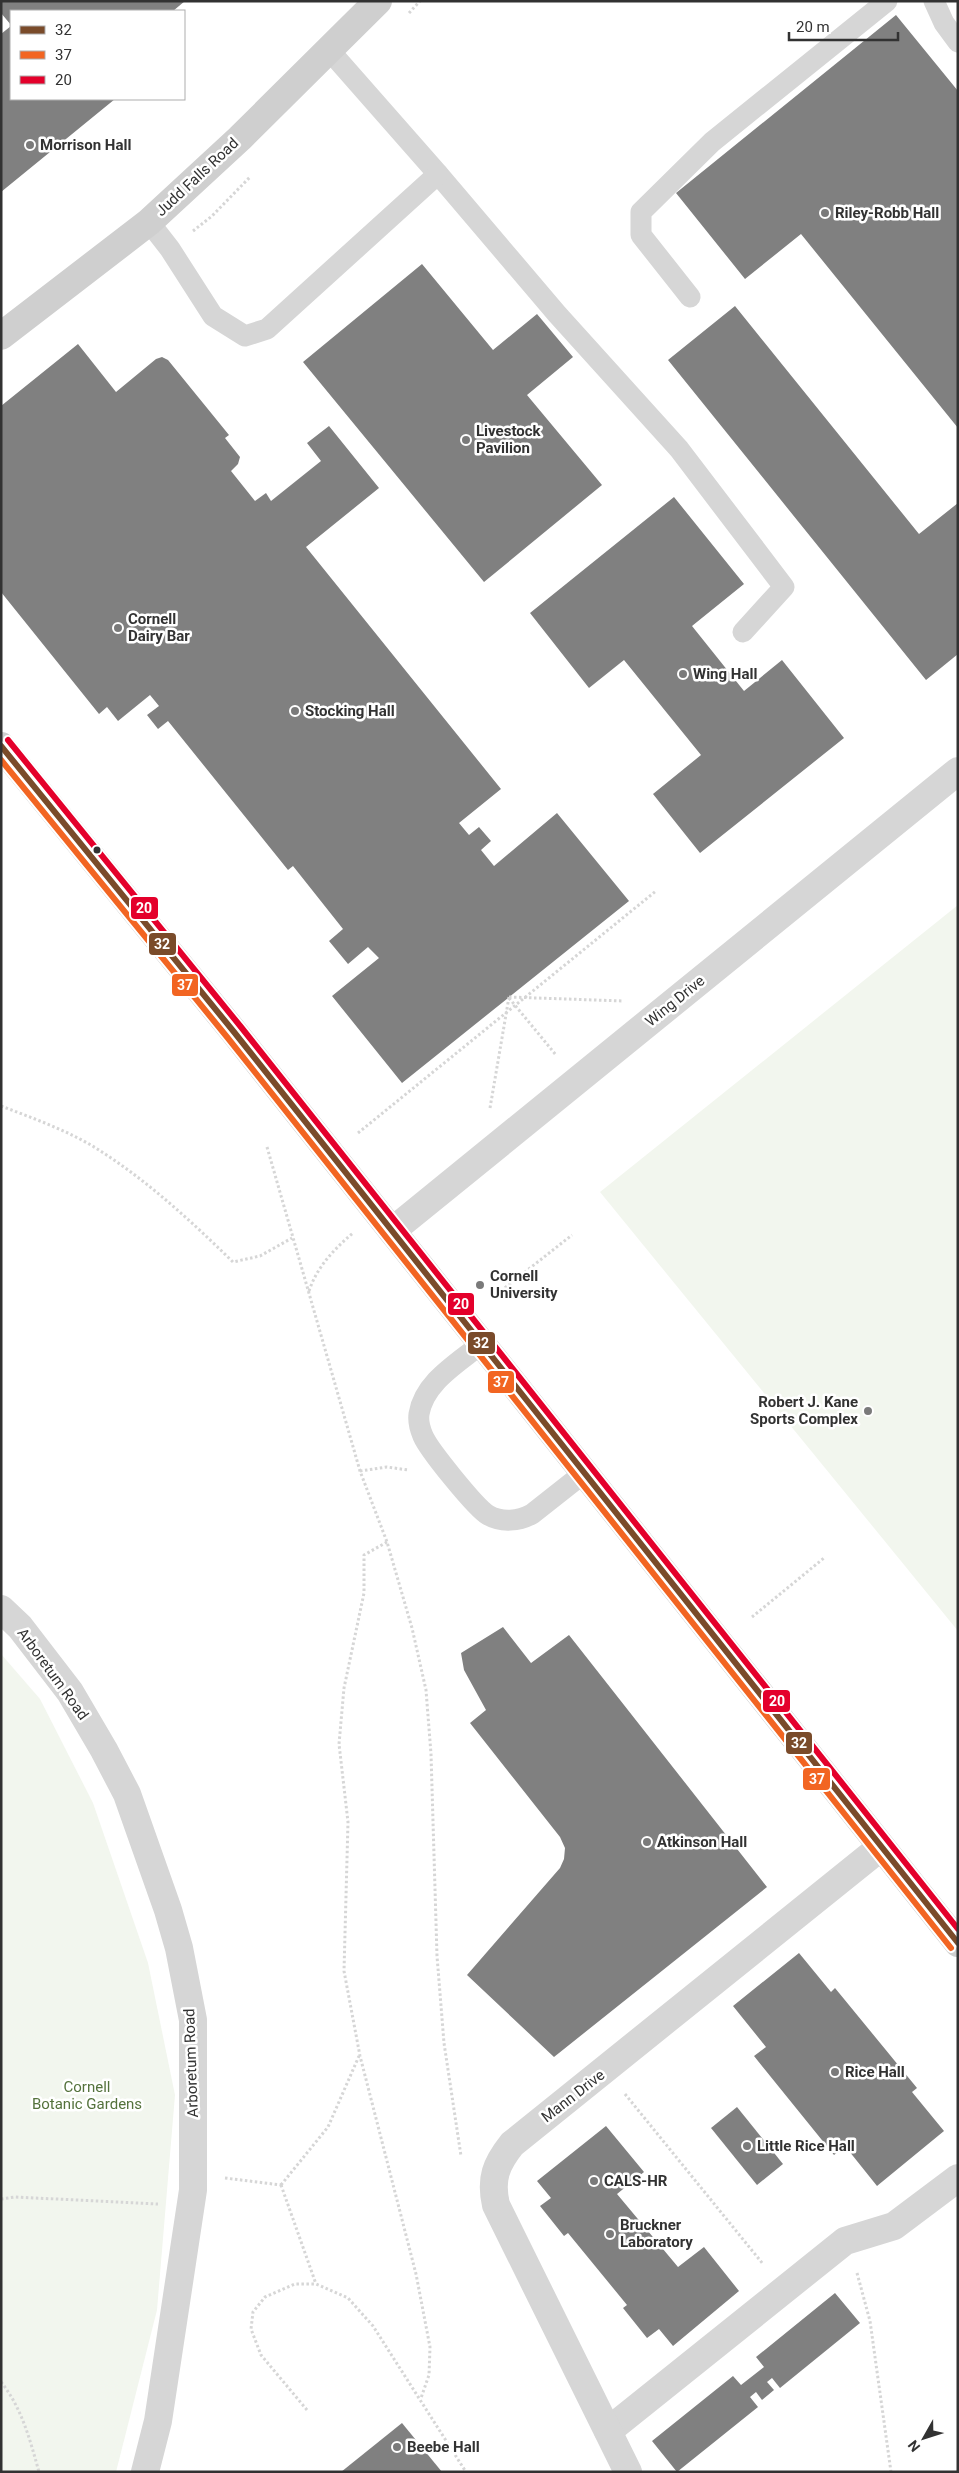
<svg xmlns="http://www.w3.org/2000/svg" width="959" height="2473" viewBox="0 0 959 2473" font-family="Roboto,sans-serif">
<rect width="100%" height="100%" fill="#fff"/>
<g fill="#f2f6ee">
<polygon points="958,905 958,1631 600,1192"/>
<polygon points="1,1654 40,1699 93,1803 148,1963 175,2095 157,2310 116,2472 1,2472"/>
</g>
<g fill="#808080">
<polygon points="1,1 185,1 173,11 11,11 11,25 1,13"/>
<polygon points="896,15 958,91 958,428 801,234 745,279 676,193"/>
<polygon points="11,26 11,99 115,99 1,192 1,34"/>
<polygon points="422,264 493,350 537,314 573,357 527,395 602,485 484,582 303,362"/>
<polygon points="735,306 919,534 958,503 958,654 926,680 668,360"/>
<polygon points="78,344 116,392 156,359 162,357 168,360 229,435 225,438 240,457 238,464 231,471 255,501 266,493 271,501 321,461 307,443 329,426 379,488 306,547 501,789 459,823 469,835 479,827 491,841 481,850 494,866 557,813 629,901 402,1083 332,996 379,958 368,947 348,964 329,941 343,929 293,866 288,870 168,721 158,729 147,715 159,706 150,695 118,721 107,707 99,714 1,592 1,406"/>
<polygon points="674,497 744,584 692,626 744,691 782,660 844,738 700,853 653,794 701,755 624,660 589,688 530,613"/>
<polygon points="503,1627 531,1663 569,1635 767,1887 554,2057 467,1975 560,1868 564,1859 565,1848 560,1837 470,1723 486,1710 464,1670 461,1653"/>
<polygon points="799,1953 831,1992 835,1988 917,2088 912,2092 944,2131 877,2186 845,2146 834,2155 754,2056 766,2047 733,2006"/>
<polygon points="737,2107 783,2164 757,2185 711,2128"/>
<polygon points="606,2126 644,2172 617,2194 678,2267 704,2247 739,2291 673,2346 659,2329 647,2338 623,2308 627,2305 568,2233 564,2236 540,2206 551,2198 537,2181"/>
<polygon points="835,2293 860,2323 780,2388 772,2378 767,2382 774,2390 762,2400 756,2392 750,2397 758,2407 677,2472 652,2441 733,2376 741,2385 764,2367 756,2357"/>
<polygon points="402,2423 442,2472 341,2472"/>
</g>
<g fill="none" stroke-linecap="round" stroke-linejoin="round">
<g stroke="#d6d6d6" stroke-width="3" stroke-dasharray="2.5 2.5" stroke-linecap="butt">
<polyline points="409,13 420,1"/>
<polyline points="193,231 212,216 250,177"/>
<polyline points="509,997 623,1001"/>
<polyline points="509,998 556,1055"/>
<path d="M1,1106C35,1119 72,1132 102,1152C150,1183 192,1222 233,1262L260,1256L292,1238"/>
<polyline points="490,1108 509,997"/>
<polyline points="358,1133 656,891"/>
<polyline points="267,1147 360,1471 387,1542 412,1628 426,1690 431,1754 437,1956 444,2043 461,2156"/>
<path d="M309,1291C317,1267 334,1249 353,1233"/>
<polyline points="497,1294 572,1235"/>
<polyline points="360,1471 387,1467 408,1470"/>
<polyline points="387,1542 364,1555 364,1593 344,1688 339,1744 348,1822 344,1971 360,2056 416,2274 430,2347 429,2375 421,2398"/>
<polyline points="752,1617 824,1558"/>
<polyline points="625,2094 763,2264"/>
<polyline points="225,2178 281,2185"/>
<polyline points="281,2185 328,2127 359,2056"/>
<polyline points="281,2185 316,2284"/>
<polyline points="1,2199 15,2197 158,2204"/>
<polyline points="857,2273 870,2321 891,2472"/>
<path d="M1,2382C22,2408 30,2440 39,2472"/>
<polyline points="307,2410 261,2355 251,2329 253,2312 265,2297 295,2284 316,2284 348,2298 373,2326 466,2472"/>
</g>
<g stroke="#d6d6d6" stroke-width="21">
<polyline points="934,1 944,23 958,42"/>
<polyline points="329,50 438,174 557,314 679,449 784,587 743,632"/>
<polyline points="149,222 170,249 213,316 245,336 267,329 438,174"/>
<polyline points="690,297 641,235 641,212 712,142 887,1"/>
<path d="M481,1344C458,1363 424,1382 419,1414C418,1421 420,1429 423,1436C429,1450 476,1508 488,1515C502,1523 519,1521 532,1514L584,1473"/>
</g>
<g stroke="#d6d6d6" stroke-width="28">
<polyline points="392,1231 958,771"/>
<polyline points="1,1609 20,1627 70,1692 104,1750 127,1794 168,1910 179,1948 193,2020 193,2190 158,2421 145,2472"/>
<polyline points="608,2431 845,2241 894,2226 958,2178"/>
<path d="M628,2472L496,2205C490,2179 496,2164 512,2144L881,1847"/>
</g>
<g stroke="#cfcfcf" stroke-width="28">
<polyline points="1,336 149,222 240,138 378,1"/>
<polyline points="1,746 234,1032 958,1943"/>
</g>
<defs>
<polyline id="bus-1" points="1,746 234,1032 958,1943"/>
<polyline id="bus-2" points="1,760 227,1037 951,1948"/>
<polyline id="bus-3" points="8,740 241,1027 958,1929"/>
</defs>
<use href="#bus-1" stroke="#fff" stroke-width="10"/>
<use href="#bus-2" stroke="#fff" stroke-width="10"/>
<use href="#bus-3" stroke="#fff" stroke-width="10"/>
<use href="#bus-1" stroke="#7a4b2a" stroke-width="6"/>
<use href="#bus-2" stroke="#f26522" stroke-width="6"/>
<use href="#bus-3" stroke="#e4002b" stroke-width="6"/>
</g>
<g fill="#7a7a7a" stroke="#fff" stroke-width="2">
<circle cx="30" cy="145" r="5"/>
<circle cx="825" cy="213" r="5"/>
<circle cx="466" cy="440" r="5"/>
<circle cx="118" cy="628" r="5"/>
<circle cx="683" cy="674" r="5"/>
<circle cx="295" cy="711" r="5"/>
<circle cx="480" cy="1285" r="5"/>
<circle cx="868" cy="1411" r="5"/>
<circle cx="647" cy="1842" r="5"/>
<circle cx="835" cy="2072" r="5"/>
<circle cx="747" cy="2146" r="5"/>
<circle cx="594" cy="2181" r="5"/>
<circle cx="610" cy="2234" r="5"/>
<circle cx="397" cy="2447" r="5"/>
</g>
<circle fill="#323232" stroke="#fff" stroke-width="2" cx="97" cy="850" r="4.5"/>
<g text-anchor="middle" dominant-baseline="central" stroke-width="5" stroke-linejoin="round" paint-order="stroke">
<g font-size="15" font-weight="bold" fill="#323232" stroke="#fff" text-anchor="start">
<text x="40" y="145">Morrison Hall</text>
<text x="835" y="213">Riley-Robb Hall</text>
<text x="476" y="431">Livestock<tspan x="476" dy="17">Pavilion</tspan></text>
<text x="128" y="619">Cornell<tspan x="128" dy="17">Dairy Bar</tspan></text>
<text x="693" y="674">Wing Hall</text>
<text x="305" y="711">Stocking Hall</text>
<text x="490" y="1276">Cornell<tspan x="490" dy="17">University</tspan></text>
<text x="858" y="1402" text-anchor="end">Robert J. Kane<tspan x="858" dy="17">Sports Complex</tspan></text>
<text x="657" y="1842">Atkinson Hall</text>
<text x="845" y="2072">Rice Hall</text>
<text x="757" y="2146">Little Rice Hall</text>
<text x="604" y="2181">CALS-HR</text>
<text x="620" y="2225">Bruckner<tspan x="620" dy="17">Laboratory</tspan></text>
<text x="407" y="2447">Beebe Hall</text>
</g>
<g font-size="15" fill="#323232" stroke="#fff">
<text transform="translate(197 177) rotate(-43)">Judd Falls Road</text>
<text transform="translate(675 1001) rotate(-39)">Wing Drive</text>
<text transform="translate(53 1674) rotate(54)">Arboretum Road</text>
<text transform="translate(191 2063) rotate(-92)">Arboretum Road</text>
<text transform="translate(573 2096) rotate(-38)">Mann Drive</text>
</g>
<g font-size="15" fill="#54723c" stroke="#fff">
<text x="87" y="2087">Cornell<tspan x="87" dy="17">Botanic Gardens</tspan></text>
</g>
</g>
<g stroke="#fff" stroke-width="2">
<rect x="130" y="896" width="29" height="24" rx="5" fill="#e4002b"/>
<rect x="148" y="932" width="29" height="24" rx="5" fill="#7a4b2a"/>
<rect x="171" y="973" width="28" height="24" rx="5" fill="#f26522"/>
<rect x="447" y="1292" width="28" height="24" rx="5" fill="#e4002b"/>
<rect x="467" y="1331" width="29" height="24" rx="5" fill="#7a4b2a"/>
<rect x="487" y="1370" width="28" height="24" rx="5" fill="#f26522"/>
<rect x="762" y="1689" width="29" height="24" rx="5" fill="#e4002b"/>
<rect x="785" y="1731" width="28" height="24" rx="5" fill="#7a4b2a"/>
<rect x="802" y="1767" width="29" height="24" rx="5" fill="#f26522"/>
</g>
<g font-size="14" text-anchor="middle" font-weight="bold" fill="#fff">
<text x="144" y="913">20</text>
<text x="162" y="949">32</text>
<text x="185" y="990">37</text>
<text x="461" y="1309">20</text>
<text x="481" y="1348">32</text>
<text x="501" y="1387">37</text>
<text x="777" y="1706">20</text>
<text x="799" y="1748">32</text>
<text x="817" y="1784">37</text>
</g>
<rect width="959" height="2473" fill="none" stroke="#323232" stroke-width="5"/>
<rect x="10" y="10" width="175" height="90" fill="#ffffff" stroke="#adadad"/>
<rect x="20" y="26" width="25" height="8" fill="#7a4b2a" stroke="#adadad"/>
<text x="55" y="35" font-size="15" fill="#323232">32</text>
<rect x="20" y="51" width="25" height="8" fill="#f26522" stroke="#adadad"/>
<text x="55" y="60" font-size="15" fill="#323232">37</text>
<rect x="20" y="76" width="25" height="8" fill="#e4002b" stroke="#adadad"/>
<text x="55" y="85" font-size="15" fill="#323232">20</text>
<g transform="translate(924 2438) rotate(231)" stroke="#ffffff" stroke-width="4" paint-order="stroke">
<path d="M0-4L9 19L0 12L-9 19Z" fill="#323232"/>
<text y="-8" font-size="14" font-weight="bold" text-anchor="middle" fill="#323232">N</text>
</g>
<path d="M789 32v8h109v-8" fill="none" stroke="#323232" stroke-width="2.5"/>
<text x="796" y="32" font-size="15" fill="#323232" stroke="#ffffff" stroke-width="4" paint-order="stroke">20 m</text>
</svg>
